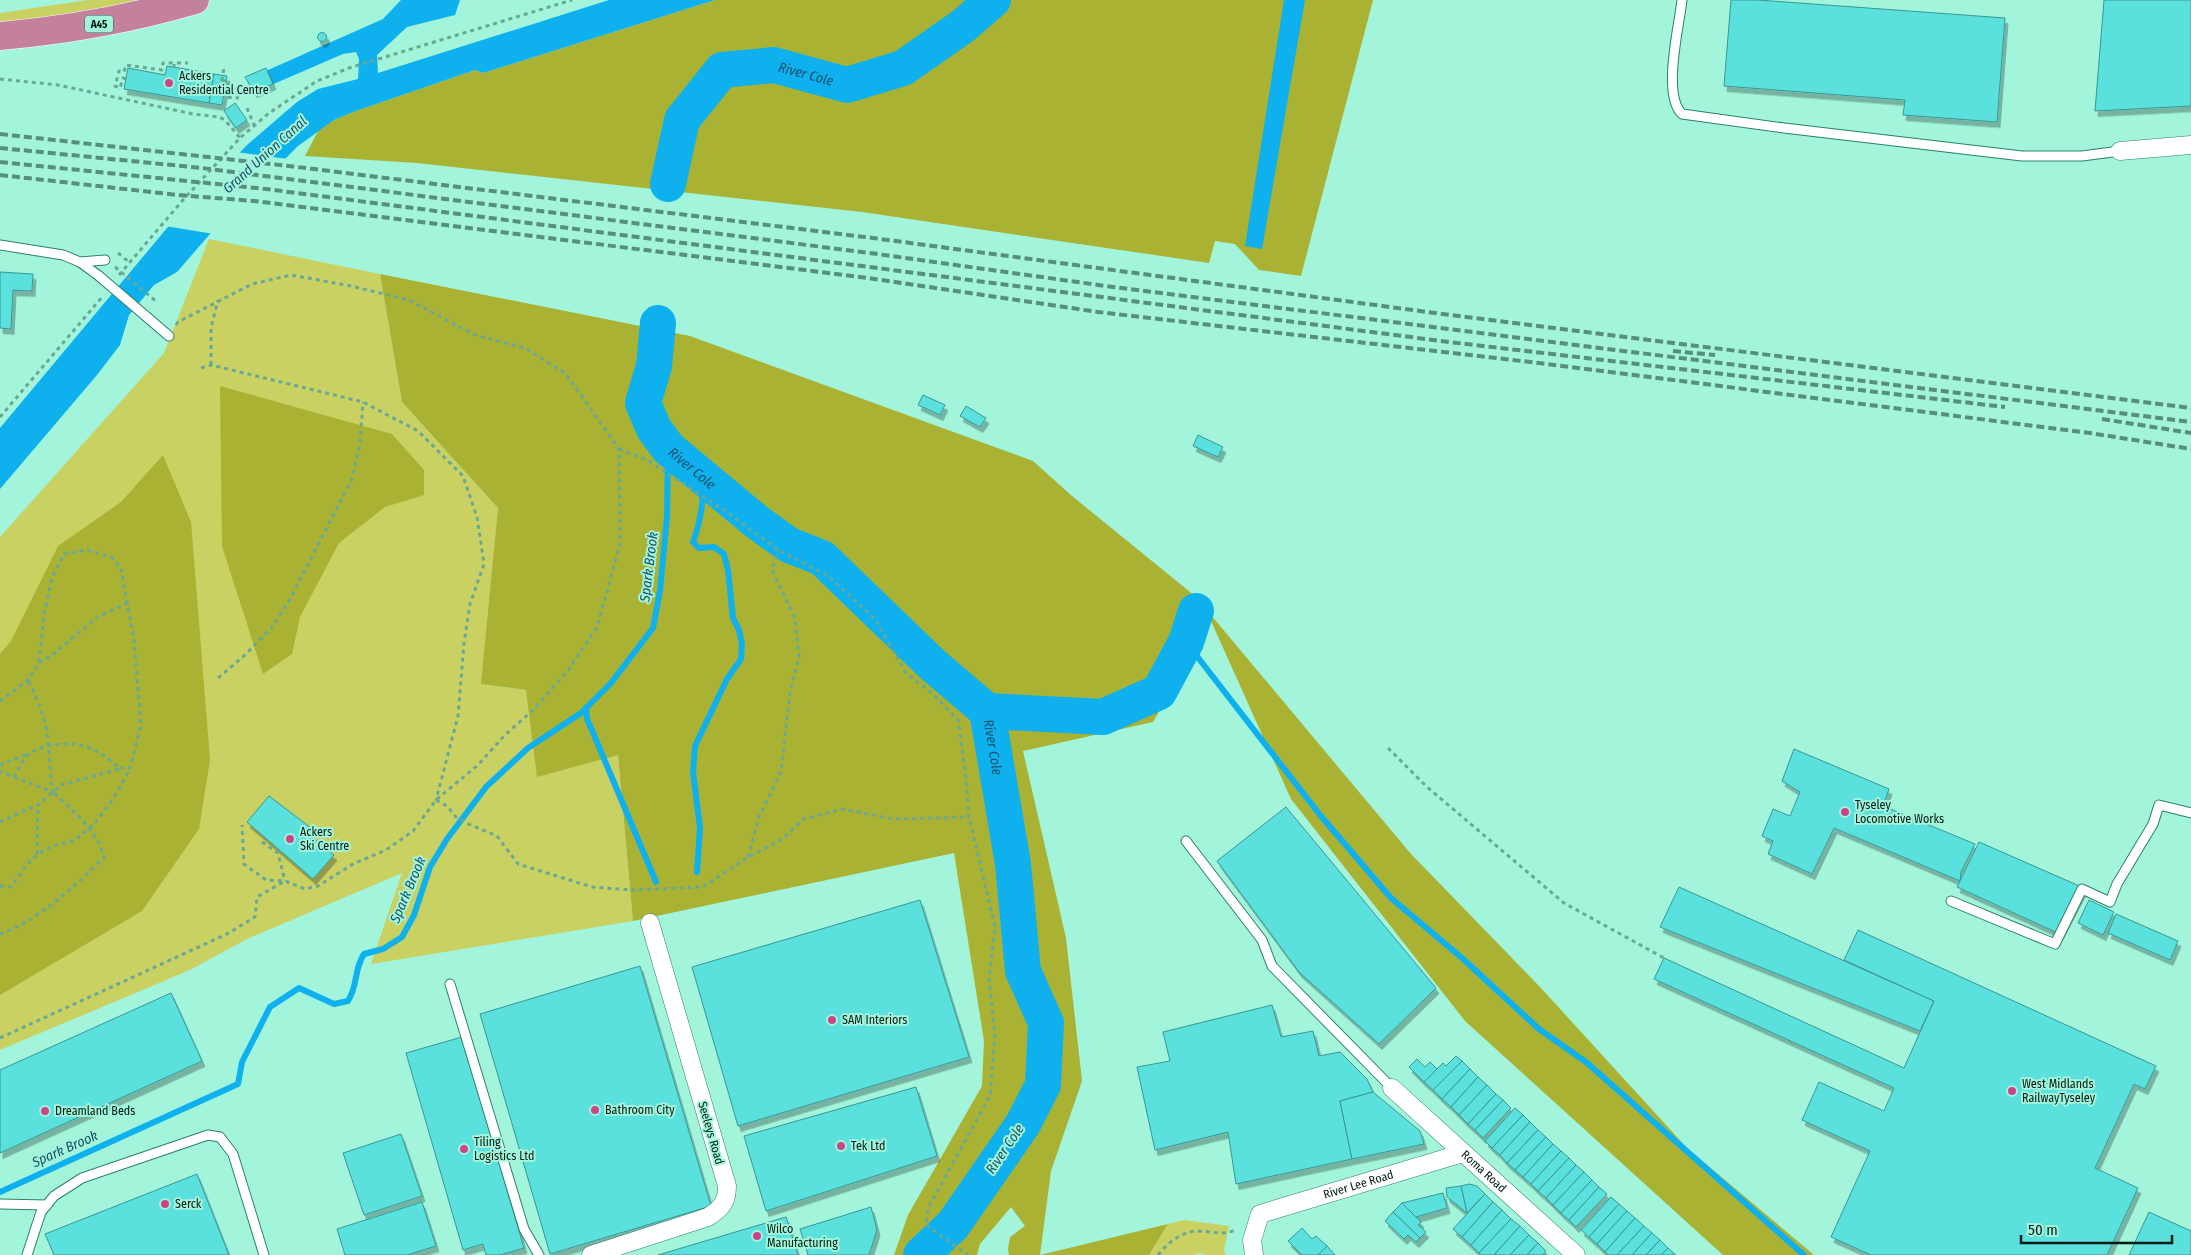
<svg xmlns="http://www.w3.org/2000/svg" width="2191" height="1255" viewBox="0 0 2191 1255" font-family="'Fira Sans Condensed',sans-serif">
<defs>
<filter id="shadow"><feDropShadow dx="3" dy="5.5" stdDeviation="0" flood-color="#0004"/></filter>
</defs>
<rect width="100%" height="100%" fill="#a2f4db"/>
<g fill="#c9d163">
<polygon points="88,0 142,0 84,15 0,23 0,13"/>
<polygon points="209,239 380,274 402,402 498,508 482,684 526,690 618,755 633,921 371,964 402,873 247,939 190,970 0,1050 0,537 164,353"/>
<polygon points="1184,1220 1229,1226 1224,1250 1226,1255 1206,1255 1199,1253 1195,1255 1149,1255 1168,1224"/>
</g>
<g fill="#aab234">
<polygon points="715,0 1373,0 1301,276 1259,270 1235,244 1215,241 1209,263 862,212 417,163 305,156 318,131 334,120 353,112 475,70 483,73"/>
<polygon points="380,274 690,336 1033,461 1072,496 1195,596 1411,854 1540,987 1687,1148 1814,1255 1723,1255 1465,1021 1291,799 1211,621 1153,722 1023,751 1066,938 1082,1081 1051,1171 1040,1255 1009,1255 1008,1249 1010,1237 1025,1226 1011,1207 980,1244 977,1255 894,1255 908,1215 982,1086 984,1041 954,853 633,921 618,755 537,777 526,690 481,684 498,508 402,402"/>
<polygon points="220,386 392,434 424,470 424,495 385,507 339,543 300,617 292,654 263,674 222,546"/>
<polygon points="163,455 191,522 210,760 199,829 142,911 0,995 0,654 11,641 58,546 121,502"/>
<polygon points="1168,1224 1149,1255 1040,1255"/>
</g>
<g fill="#0fb0ee">
<polygon points="401,0 460,0 455,15 407,27 377,55 378,73 609,0 715,0 483,73 475,70 353,112 334,120 298,146 210,234 177,272 154,285 129,315 120,345 97,375 0,489 0,428 167,228 247,145 297,102 318,89 358,79 359,59 356,52 343,54 253,93 248,79 383,19"/>
<polygon points="1284,0 1305,0 1262,249 1245,246"/>
</g>
<polygon fill="#a2f4db" points="236,152 288,159 214,234 165,226"/>
<g fill="none" stroke-linecap="round" stroke-linejoin="round">
<g stroke="#0fb0ee" stroke-width="6">
<polyline points="1186,642 1320,815 1391,898 1462,958 1539,1029 1586,1062 1804,1255"/>
<polyline points="586,708 587,719 591,728 656,882"/>
<path d="M697,872L700,828L693,772L695,746L727,679L741,659L742,644L739,630L733,618L728,570L724,554L714,547L699,548L693,542C701,520 705,500 702,476"/>
<path d="M0,1192L238,1084L242,1062L270,1007L299,988L334,1004L348,1001C359,983 353,971 364,954L383,949L402,937L414,915L430,867L447,839L486,787L528,748L581,713L611,683L653,628L660,591L667,516L668,448"/>
</g>
<g stroke="#0fb0ee" stroke-width="36">
<path id="s1" d="M668,184L682,120L722,70L774,65L847,85L903,68L963,26L993,0"/>
<path id="s2" d="M658,323L654,366L643,403L654,429L668,448L757,522L789,545L822,558L933,665L987,711L1013,864L1023,971L1046,1023L1043,1085L1023,1124L953,1225L921,1255"/>
<polyline points="987,711 1103,717 1159,692 1186,642 1196,611"/>
</g>
</g>
<g fill="#5ae0dd" stroke="#389795" filter="url(#shadow)">
<polygon points="1731,0 1758,0 2005,18 1997,122 1903,115 1905,100 1724,86"/>
<polygon points="2104,0 2191,0 2191,106 2095,111"/>
<circle cx="322" cy="37" r="4.5"/>
<polygon points="167,66 214,74 209,103 124,89 128,68 165,75"/>
<polygon points="266,68 273,84 254,92 245,77"/>
<polygon points="214,74 227,76 222,105 209,103"/>
<polygon points="235,103 247,120 236,128 224,111"/>
<polygon points="0,272 33,274 32,291 13,290 11,329 0,328"/>
<polygon points="923,395 945,405 940,415 918,405"/>
<polygon points="966,406 986,418 980,427 960,416"/>
<polygon points="1198,435 1223,447 1218,457 1193,446"/>
<polygon points="1794,749 1889,789 1883,806 1975,844 1961,872 1960,881 1834,828 1812,874 1768,854 1773,841 1762,836 1773,809 1790,816 1800,792 1782,781"/>
<polygon points="269,796 311,828 307,833 334,855 313,879 247,822"/>
<polygon points="1286,807 1436,988 1379,1044 1299,972 1217,861"/>
<polygon points="1979,842 2084,888 2060,934 1957,887"/>
<polygon points="1679,887 1934,1001 1920,1031 1660,927"/>
<polygon points="920,900 969,1057 738,1126 692,967"/>
<polygon points="2089,900 2114,912 2103,935 2078,923"/>
<polygon points="2116,914 2178,941 2170,960 2108,933"/>
<polygon points="1858,930 2156,1066 2145,1089 2134,1084 2095,1168 2138,1188 2107,1255 1871,1255 1831,1237 1870,1151 1802,1120 1819,1082 1884,1111 1894,1088 1654,979 1664,958 1904,1068 1934,1001 1844,960"/>
<polygon points="640,966 711,1206 550,1254 480,1014"/>
<polygon points="171,993 202,1061 0,1153 0,1070"/>
<polygon points="1272,1005 1281,1037 1313,1031 1319,1056 1340,1052 1367,1079 1373,1092 1340,1101 1352,1159 1236,1184 1228,1132 1155,1150 1137,1067 1170,1061 1163,1032"/>
<polygon points="462,1037 524,1248 500,1255 486,1255 483,1244 463,1250 406,1053"/>
<polygon points="1456,1056 1462,1061 1433,1090 1424,1082 1443,1063 1446,1066"/>
<polygon points="1417,1059 1425,1067 1430,1062 1437,1069 1424,1082 1409,1067"/>
<polygon points="1462,1061 1470,1069 1442,1099 1433,1090"/>
<polygon points="1470,1069 1478,1077 1451,1107 1442,1099"/>
<polygon points="1478,1077 1487,1085 1459,1115 1451,1107"/>
<polygon points="1487,1085 1496,1094 1468,1124 1459,1115"/>
<polygon points="916,1087 937,1156 766,1211 744,1136"/>
<polygon points="1373,1092 1420,1131 1424,1144 1352,1159 1340,1101"/>
<polygon points="1496,1094 1503,1100 1475,1130 1468,1124"/>
<polygon points="1503,1100 1511,1108 1483,1138 1475,1130"/>
<polygon points="1515,1108 1523,1115 1492,1148 1485,1141"/>
<polygon points="1523,1115 1530,1122 1500,1155 1492,1148"/>
<polygon points="1530,1122 1538,1130 1507,1163 1500,1155"/>
<polygon points="1538,1130 1546,1137 1515,1170 1507,1163"/>
<polygon points="401,1134 422,1196 364,1215 343,1153"/>
<polygon points="1546,1137 1553,1144 1523,1177 1515,1170"/>
<polygon points="1553,1144 1561,1151 1531,1184 1523,1177"/>
<polygon points="1561,1151 1569,1158 1538,1191 1531,1184"/>
<polygon points="1569,1158 1576,1165 1546,1198 1538,1191"/>
<polygon points="1576,1165 1584,1172 1553,1205 1546,1198"/>
<polygon points="1584,1172 1592,1180 1561,1213 1553,1205"/>
<polygon points="197,1174 229,1255 54,1255 45,1234"/>
<polygon points="1592,1180 1599,1187 1569,1220 1561,1213"/>
<polygon points="1469,1184 1477,1186 1485,1194 1467,1213 1461,1186"/>
<polygon points="1461,1186 1467,1213 1447,1197 1446,1188"/>
<polygon points="1599,1187 1607,1194 1576,1227 1569,1220"/>
<polygon points="1443,1193 1447,1208 1416,1217 1402,1203"/>
<polygon points="1485,1194 1493,1202 1462,1237 1453,1229"/>
<polygon points="1611,1197 1619,1204 1589,1237 1581,1230"/>
<polygon points="422,1202 436,1246 407,1255 345,1255 337,1229"/>
<polygon points="1493,1202 1502,1210 1471,1245 1462,1237"/>
<polygon points="1402,1203 1421,1222 1418,1225 1426,1232 1420,1238 1393,1212"/>
<polygon points="1619,1204 1627,1211 1597,1244 1589,1237"/>
<polygon points="871,1207 877,1230 869,1255 808,1255 800,1229"/>
<polygon points="1502,1210 1511,1219 1479,1253 1471,1245"/>
<polygon points="1627,1211 1635,1218 1605,1252 1597,1244"/>
<polygon points="1393,1212 1420,1238 1416,1242 1408,1235 1404,1239 1385,1221"/>
<polygon points="2149,1212 2191,1231 2191,1255 2129,1255"/>
<polygon points="786,1217 798,1255 658,1255"/>
<polygon points="1635,1218 1644,1226 1617,1255 1609,1255 1605,1252"/>
<polygon points="1511,1219 1520,1226 1494,1255 1481,1255 1479,1253"/>
<polygon points="1520,1226 1529,1235 1510,1255 1494,1255"/>
<polygon points="1644,1226 1652,1233 1632,1255 1617,1255"/>
<polygon points="1302,1228 1312,1239 1316,1236 1327,1246 1318,1255 1302,1255 1288,1241"/>
<polygon points="1652,1233 1660,1240 1646,1255 1632,1255"/>
<polygon points="1529,1235 1538,1243 1527,1255 1510,1255"/>
<polygon points="1660,1240 1668,1248 1661,1255 1646,1255"/>
<polygon points="1538,1243 1546,1251 1543,1255 1527,1255"/>
<polygon points="1327,1246 1335,1255 1318,1255"/>
<polygon points="1668,1248 1676,1255 1661,1255"/>
</g>
<g fill="none" stroke-linecap="round" stroke-linejoin="round">
<defs>
<g id="lane">
<path d="M1682,0C1679,27 1662,95 1682,114L1784,128L2022,156H2082L2120,151"/>
<polyline points="0,245 63,255 80,262 99,276"/>
<polyline points="80,262 105,260"/>
<polyline points="148,318 169,336"/>
<polyline points="1186,841 1262,940 1272,966 1392,1088"/>
<polyline points="1951,901 2055,944 2082,889 2110,902 2117,884 2153,824 2159,805 2191,813"/>
<polyline points="450,984 524,1229 539,1255"/>
<polyline points="0,1204 47,1205"/>
<polyline points="27,1255 41,1212 54,1196 82,1178 208,1135 220,1137 233,1154 264,1255"/>
</g>
<g id="street">
<polyline points="2120,151 2191,145"/>
<path id="s3" d="M1392,1088L1576,1255"/>
<path d="M591,1255L708,1217C722,1208 727,1202 727,1186L650,923"/>
<path id="s4" d="M1254,1255L1252,1240L1260,1214L1463,1153"/>
</g>
<path id="highway" d="M0,36C68,30 130,19 195,0"/>
</defs>
<use href="#lane" stroke="#2c816b" stroke-width="11"/>
<use href="#street" stroke="#2c816b" stroke-width="19"/>
<use href="#highway" stroke="#fff" stroke-width="29"/>
<g stroke="#6aa896" stroke-width="3" stroke-dasharray="4 4" stroke-linecap="butt">
<polyline points="174,68 174,63 188,63"/>
<polyline points="0,79 58,85 193,114 219,117 225,120 240,138"/>
<polyline points="126,79 123,78 120,88 115,86 119,71 124,72 126,65 162,70 163,63 174,63"/>
<polyline points="222,81 224,67"/>
<polyline points="212,87 221,88 222,81 228,81 226,97 239,98"/>
<polyline points="247,108 254,125"/>
<polyline points="118,253 129,262"/>
<polyline points="119,275 183,200 240,138 269,113 317,81 349,68 572,0"/>
<polyline points="176,325 178,322 252,284 291,275 351,286 409,300 475,335 525,348 566,374 619,449 620,545 597,627 567,672 533,710 504,736 478,765 436,800 413,831 386,850 353,864 318,886 305,889 285,881 266,880 244,864 242,825"/>
<polyline points="211,365 211,328 218,300"/>
<polyline points="201,368 211,365 363,402 418,431 463,476 477,517 484,564 470,604 464,643 458,716 436,800"/>
<polyline points="0,417 103,296"/>
<polyline points="619,449 647,460 727,512 778,550 827,575 875,619 906,673 933,694 958,720 965,768 969,817 995,927 989,979 995,1035 990,1096 928,1208 926,1225 968,1255"/>
<polyline points="39,663 55,653 96,618 127,603"/>
<polyline points="218,678 245,655 273,626 289,601 352,479 360,444 363,402"/>
<path d="M0,701L28,680L39,663L44,615L52,578L64,554L87,550L113,558L121,568L134,640L141,725L130,768H119C110,760 102,753 90,748C74,741 43,743 29,754C23,759 18,770 14,777L0,771"/>
<polyline points="1388,748 1427,787 1564,903 1664,958"/>
<polyline points="0,765 28,754"/>
<path d="M14,777L53,792C49,772 50,752 47,733C44,714 36,697 28,680"/>
<polyline points="436,800 447,806 456,817 466,823 497,836 518,864 592,887 632,890 703,887 748,857 781,840 804,819 843,809 893,819 969,817"/>
<polyline points="0,822 38,805 61,785 119,769"/>
<polyline points="262,842 278,853 285,881"/>
<polyline points="37,854 38,806"/>
<polyline points="748,857 759,817 781,772 790,692 799,657 795,618 772,570 778,550"/>
<path d="M0,886L11,887C25,867 33,854 55,845C61,843 68,843 74,840C97,827 119,792 130,768"/>
<path d="M0,934C37,921 77,885 104,857C97,830 73,811 53,792"/>
<polyline points="0,1038 227,934 255,917 257,897 285,881"/>
<path d="M1158,1255C1168,1243 1180,1232 1197,1231C1211,1231 1222,1236 1235,1230"/>
</g>
<use href="#lane" stroke="#fff" stroke-width="9"/>
<use href="#street" stroke="#fff" stroke-width="18"/>
<use href="#highway" stroke="#c4819d" stroke-width="28"/>
<g stroke="#578e7e" stroke-width="4" stroke-dasharray="8 4" stroke-linecap="butt">
<polyline points="0,134 289,166 873,238 1435,313 2191,408"/>
<polyline points="0,148 202,168 870,253 1113,287 2191,422"/>
<polyline points="0,162 266,189 1449,342 2005,407"/>
<polyline points="0,175 178,195 254,201 868,278 1098,312 1539,363 2090,433 2191,449"/>
<polyline points="1673,351 1715,355"/>
<polyline points="2102,419 2191,433"/>
</g>
<defs>
<polyline id="lane-bridge" points="99,276 148,318"/>
</defs>
<use href="#lane-bridge" stroke="#2c816b" stroke-width="11" stroke-linecap="butt"/>
<polyline stroke="#6aa896" stroke-width="3" stroke-dasharray="4 4" stroke-linecap="butt" points="115,267 157,302"/>
<use href="#lane-bridge" stroke="#fff" stroke-width="9"/>
</g>
<g fill="#cb4688" stroke="#a2f4db" stroke-width="2">
<circle cx="169" cy="83" r="5"/>
<circle cx="1845" cy="812" r="5"/>
<circle cx="290" cy="839" r="5"/>
<circle cx="832" cy="1020" r="5"/>
<circle cx="2012" cy="1091" r="5"/>
<circle cx="595" cy="1110" r="5"/>
<circle cx="45" cy="1111" r="5"/>
<circle cx="841" cy="1146" r="5"/>
<circle cx="464" cy="1149" r="5"/>
<circle cx="165" cy="1204" r="5"/>
<circle cx="757" cy="1236" r="5"/>
</g>
<g text-anchor="middle" dominant-baseline="central" stroke-width="4" stroke-linejoin="round" paint-order="stroke">
<rect fill="#a2f4db" stroke="#325b50" stroke-width="1" x="85" y="15.5" width="28" height="17" rx="4"/>
<g font-size="11" font-weight="bold" fill="#021a14">
<text x="99" y="24">A45</text>
</g>
<g font-size="12" fill="#021a14" stroke="#a2f4db" text-anchor="start">
<text x="179" y="76">Ackers<tspan x="179" dy="14">Residential Centre</tspan></text>
<text x="1855" y="805">Tyseley<tspan x="1855" dy="14">Locomotive Works</tspan></text>
<text x="300" y="832">Ackers<tspan x="300" dy="14">Ski Centre</tspan></text>
<text x="842" y="1020">SAM Interiors</text>
<text x="2022" y="1084">West Midlands<tspan x="2022" dy="14">RailwayTyseley</tspan></text>
<text x="605" y="1110">Bathroom City</text>
<text x="55" y="1111">Dreamland Beds</text>
<text x="474" y="1142">Tiling<tspan x="474" dy="14">Logistics Ltd</tspan></text>
<text x="851" y="1146">Tek Ltd</text>
<text x="175" y="1204">Serck</text>
<text x="767" y="1229">Wilco<tspan x="767" dy="14">Manufacturing</tspan></text>
</g>
<g font-size="12" fill="#021a14" stroke="#a2f4db">
<text transform="translate(711 1133) rotate(74)">Seeleys Road</text>
<text stroke="none"><textPath href="#s3" startOffset="124">Roma Road</textPath></text>
<text stroke="none"><textPath href="#s4" startOffset="145">River Lee Road</textPath></text>
</g>
<g font-size="14" font-style="italic" fill="#1a506a" stroke="#a2f4db">
<text stroke="none"><textPath href="#s1" startOffset="215">River Cole</textPath></text>
<text transform="translate(265 155) rotate(-42)">Grand Union Canal</text>
<text stroke="none"><textPath href="#s2" startOffset="165">River Cole</textPath></text>
<text transform="translate(649 567) rotate(-83)">Spark Brook</text>
<text stroke="none"><textPath href="#s2" startOffset="586">River Cole</textPath></text>
<text transform="translate(408 890) rotate(-67)">Spark Brook</text>
<text transform="translate(65 1149) rotate(-24)">Spark Brook</text>
<text transform="translate(1005 1149) rotate(-56)">River Cole</text>
</g>
</g>
<path d="M2021 1235v8h151v-8" fill="none" stroke="#021a14" stroke-width="2.5"/>
<text x="2028" y="1235" font-size="15" fill="#021a14" stroke="#a2f4db" stroke-width="4" paint-order="stroke">50 m</text>
</svg>
